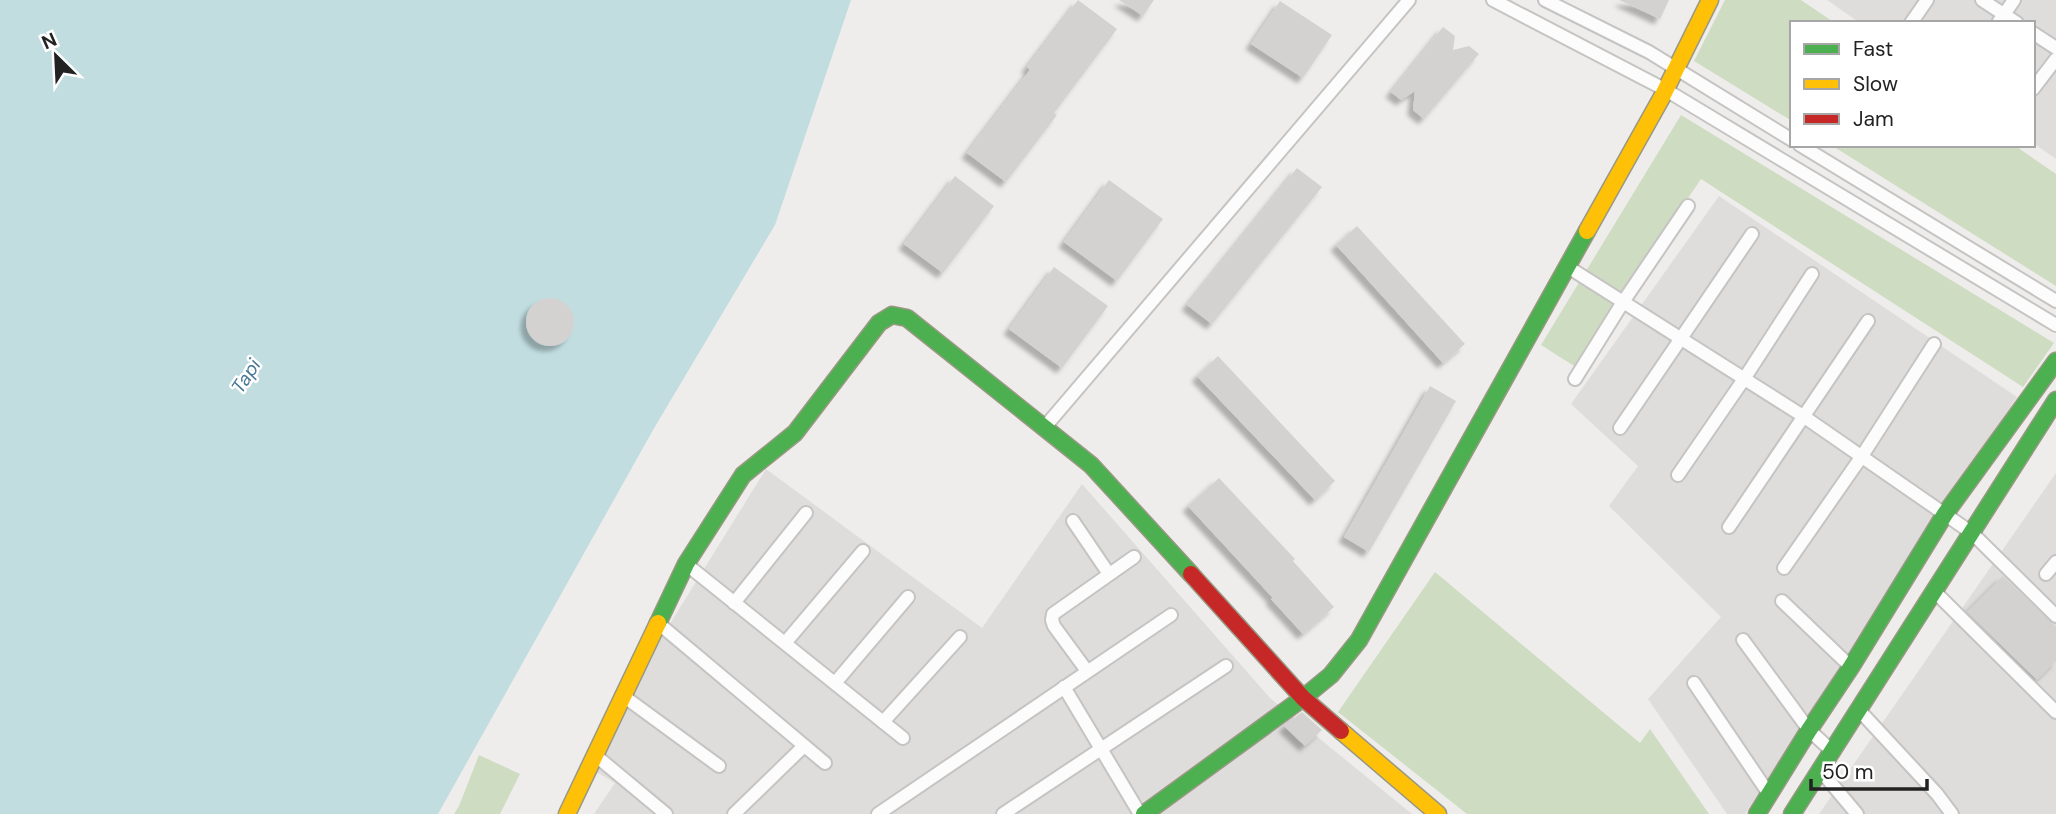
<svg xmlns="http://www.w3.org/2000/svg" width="2056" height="814" viewBox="0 0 2056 814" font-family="'DM Sans',sans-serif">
<defs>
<filter id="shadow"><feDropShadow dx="-5.5" dy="5.5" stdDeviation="2" flood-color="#0004"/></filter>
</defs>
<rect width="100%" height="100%" fill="#efedeb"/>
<g fill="#dedddc">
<polygon points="1827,0 2056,0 2056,159 2033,143 2033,23 1860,23"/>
<polygon points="1719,196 2017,397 1745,814 1727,814 1648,699 1721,617 1609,506 1638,466 1571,404"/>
<polygon points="766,469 982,628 1082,484 1271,699 1412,814 594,814 615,783 583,764"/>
<polygon points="2056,473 2056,814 1819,814"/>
</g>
<g fill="#cedcc2">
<polygon points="1725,0 1801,0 1835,23 1792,23 1792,121 1694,61"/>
<polygon points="1681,115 2054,343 2023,387 1701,179 1574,366 1541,345"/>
<polygon points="1831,145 2014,145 2056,174 2056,286"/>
<polygon points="1435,572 1640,743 1650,729 1709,814 1467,814 1338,712"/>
<polygon points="479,755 520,774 500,814 454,814 459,806"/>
</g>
<polygon fill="#c1dde0" points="0,0 851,0 775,225 653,430 438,814 0,814"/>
<g fill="#d4d2d0" filter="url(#shadow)">
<polygon points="1078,0 1117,29 1054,113 1057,115 1006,182 967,153 1030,70 1027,67"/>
<polygon points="1119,0 1154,0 1143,16"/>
<polygon points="1619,0 1669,0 1660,19"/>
<polygon points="1280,1 1332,35 1303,78 1251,44"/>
<polygon points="1443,27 1455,36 1453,50 1469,46 1479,54 1424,119 1413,110 1415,91 1401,100 1391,92"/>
<polygon points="1297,168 1322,187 1212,324 1187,305"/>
<polygon points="955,176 994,206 943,273 904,244"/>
<polygon points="1109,180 1163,219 1117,281 1064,242"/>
<polygon points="1357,226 1465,344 1443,363 1336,245"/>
<polygon points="1054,267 1108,306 1062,368 1009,329"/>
<circle cx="550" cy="322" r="24"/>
<polygon points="1218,356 1335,481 1315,500 1197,376"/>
<polygon points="1430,386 1456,401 1369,552 1344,537"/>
<polygon points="1219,478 1295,559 1293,561 1334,607 1303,634 1271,599 1273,598 1188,506"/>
<polygon points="2003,576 2056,627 2056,661 2037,680 1967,612"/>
<polygon points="1302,712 1322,730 1305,746 1284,726"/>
</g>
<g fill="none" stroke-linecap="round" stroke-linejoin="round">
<defs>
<g id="street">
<polyline points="1493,0 1666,90 2056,325"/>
<polyline points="1545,0 1649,52 1792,140"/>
<polyline points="1982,0 2017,23"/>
<polyline points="1911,23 1927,0"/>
<polyline points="1998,23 2014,0"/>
<polyline points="2033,33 2056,48"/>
<polyline points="2033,89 2056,59"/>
<polyline points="1800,145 2056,301"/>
<polyline points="1568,267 1803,416 1972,533 2056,616"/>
<polyline points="1575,379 1623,302 1688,206"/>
<polyline points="1044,428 1409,0"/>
<polyline points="1620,428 1752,234"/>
<polyline points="1678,475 1744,379 1812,274"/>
<polyline points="1073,521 1109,574"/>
<polyline points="1729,527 1868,321"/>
<polyline points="686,564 903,738"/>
<polyline points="1784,568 1862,456 1934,344"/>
<polyline points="2046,574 2056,562"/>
<polyline points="1934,591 2056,712"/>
<polyline points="1782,601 1851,667"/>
<polyline points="734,603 806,513"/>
<polyline points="658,623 825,763"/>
<polyline points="1743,640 1809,730 1832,751"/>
<polyline points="785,643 863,551"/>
<polyline points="1087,671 1054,626 1052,620 1053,614 1134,557"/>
<polyline points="835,683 908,597"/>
<polyline points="1694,683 1769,794"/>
<polyline points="1064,687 1140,814"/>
<polyline points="622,695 719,766"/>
<polyline points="1859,710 1937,794 1952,814"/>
<polyline points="883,722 960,637"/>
<polyline points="595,755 666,814"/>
<polyline points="1820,770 1857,814"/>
<polyline points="734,814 804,746"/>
<polyline points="878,814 1171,615"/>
<polyline points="1003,814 1226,666"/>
</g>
<g id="fast">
<polyline points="658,623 686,564 743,475 795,433 879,323 892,315 907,318 1091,465 1191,574"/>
<polyline points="1144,814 1303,698 1331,675 1359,640 1587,231"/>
<polyline points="1757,814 1809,730 1851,667 1945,514 2056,361"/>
<polyline points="1792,814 2056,400"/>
</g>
<g id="slow">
<polyline points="1587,231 1662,97 1710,0"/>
<polyline points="1341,731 1438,814"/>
<polyline points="567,814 658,623"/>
</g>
<polyline id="jam" points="1191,574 1303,698 1341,731"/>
</defs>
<use href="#street" stroke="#c5c4c3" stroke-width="16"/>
<use href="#fast" stroke="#999883" stroke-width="19"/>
<use href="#slow" stroke="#999883" stroke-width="19"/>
<use href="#jam" stroke="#999883" stroke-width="19"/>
<use href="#street" stroke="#fdfcfc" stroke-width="12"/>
<use href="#fast" stroke="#4caf50" stroke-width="16"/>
<use href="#slow" stroke="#ffc107" stroke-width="16"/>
<use href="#jam" stroke="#c62828" stroke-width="16"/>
</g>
<g text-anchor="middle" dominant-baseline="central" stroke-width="5" stroke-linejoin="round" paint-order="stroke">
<g font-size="19" font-style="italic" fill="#497796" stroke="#fff">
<text transform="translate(246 376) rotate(-57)">Tapi</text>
</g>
</g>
<rect x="1790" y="21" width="245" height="126" fill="#ffffff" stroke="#a7a7a7" stroke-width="2"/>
<rect x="1804" y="44" width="35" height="10" fill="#4caf50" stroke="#a7a7a7" stroke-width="2"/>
<text x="1853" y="56" font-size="21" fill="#222222">Fast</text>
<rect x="1804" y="79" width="35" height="10" fill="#ffc107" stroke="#a7a7a7" stroke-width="2"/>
<text x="1853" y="91" font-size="21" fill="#222222">Slow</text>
<rect x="1804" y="114" width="35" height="10" fill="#c62828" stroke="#a7a7a7" stroke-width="2"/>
<text x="1853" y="126" font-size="21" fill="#222222">Jam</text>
<g transform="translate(56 56) rotate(336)" stroke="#ffffff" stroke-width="5" paint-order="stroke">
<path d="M0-5L12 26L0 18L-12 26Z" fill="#222222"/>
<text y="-10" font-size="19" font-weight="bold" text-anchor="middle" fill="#222222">N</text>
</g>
<path d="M1811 779v10h116v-10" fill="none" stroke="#222222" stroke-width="3.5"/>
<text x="1822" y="779" font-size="21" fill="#222222" stroke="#ffffff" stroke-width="5" paint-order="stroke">50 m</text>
</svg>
